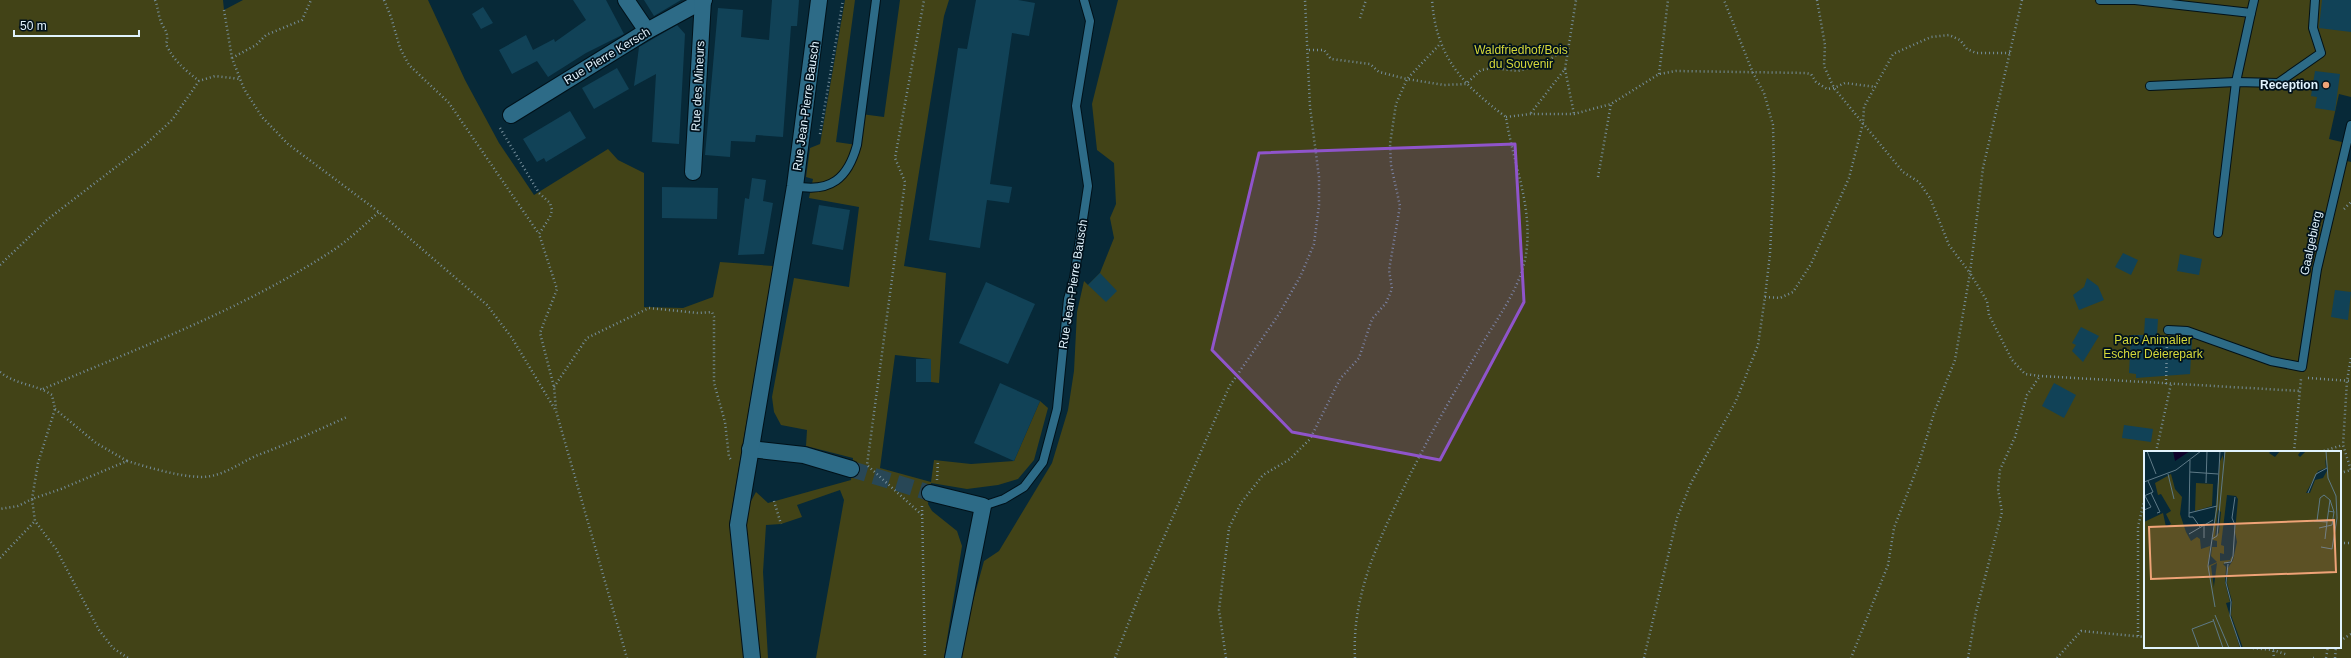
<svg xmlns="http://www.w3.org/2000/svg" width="2351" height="658" viewBox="0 0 2351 658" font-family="Arial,sans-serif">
<rect width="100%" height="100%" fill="#072938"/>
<g fill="#424317" fill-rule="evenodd">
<polygon points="0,0 223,0 224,10 243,0 428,0 465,80 499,143 534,195 608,149 618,160 644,173 644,307 683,308 713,297 720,262 773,266 729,525 738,525 756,492 768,503 851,480 853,458 806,446 807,430 781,425 774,412 772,397 794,278 849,287 859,207 809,198 813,179 806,177 810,148 820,144 845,0 855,0 836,142 857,145 861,114 884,117 900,0 949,0 944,16 904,266 946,273 939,383 931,382 931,359 895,355 880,468 931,482 934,460 971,464 1014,461 1040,401 1048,408 1034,460 1018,479 998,485 967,489 931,483 928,504 932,511 957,531 962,546 944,658 816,658 844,500 840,490 797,505 802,517 781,524 766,525 763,572 768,658 0,658"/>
<path d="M1118,0H2351V97L2339,94L2329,139L2346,143L2343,160L2351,162V658H961L971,608L984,561L999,551L1052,463L1068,410L1074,371L1077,312L1084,281L1088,285L1100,273L1114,238L1110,218L1116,204L1114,163L1097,150L1092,104ZM2145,452H2340V647H2145Z"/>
</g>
<g fill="#114257">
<polygon points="573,0 606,0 624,34 586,53 548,77 537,61 512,74 499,50 526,35 533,50 554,39 555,42 586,20"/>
<polygon points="644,0 681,0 654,16"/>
<polygon points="772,0 799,0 797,26 791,26 783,137 756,135 755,142 731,141 730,157 705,155 718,8 743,10 741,37 769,40"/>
<polygon points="976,0 1018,0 1035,3 1029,36 1012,33 990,184 1012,187 1009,203 987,200 980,248 929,240 958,48 967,49"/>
<polygon points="2322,0 2351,0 2351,32 2319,28"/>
<polygon points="483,7 493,23 481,29 472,14"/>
<polygon points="677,25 685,34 679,144 652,142 656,74 634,86 639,47"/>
<polygon points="617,68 629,89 594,109 582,88"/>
<polygon points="2315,71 2340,74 2335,111 2315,108 2317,97 2311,96"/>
<polygon points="570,111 586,138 546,162 544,158 537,162 523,139"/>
<polygon points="752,178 766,180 763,201 773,203 767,238 764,254 738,255 745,198 749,199"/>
<polygon points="662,187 718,188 717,219 662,218"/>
<polygon points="819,205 850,210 843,250 812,244"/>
<polygon points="2123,253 2138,260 2131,275 2115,267"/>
<polygon points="2180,254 2202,259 2199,275 2177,271"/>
<polygon points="1100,273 1117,291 1106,302 1088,285"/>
<polygon points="2087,278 2098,286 2104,300 2079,310 2073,295 2084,287"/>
<polygon points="986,282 1035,304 1008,364 959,343"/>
<polygon points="2335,290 2351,292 2348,320 2331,317"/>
<polygon points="2145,318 2158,319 2157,335 2192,339 2190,374 2136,378 2136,374 2129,373 2131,335 2144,335"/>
<polygon points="2081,327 2099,336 2083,362 2072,351 2076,345 2072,343"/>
<rect x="916" y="359" width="15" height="23"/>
<polygon points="1000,383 1040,401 1014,461 974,443"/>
<polygon points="2054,383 2076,395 2064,418 2042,406"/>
<polygon points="2124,425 2153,429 2151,442 2122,438"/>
</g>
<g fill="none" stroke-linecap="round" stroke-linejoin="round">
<polyline stroke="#284756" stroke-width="16" stroke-dasharray="16 8" stroke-linecap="butt" points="851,469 930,493"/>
<defs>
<g id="service">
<polyline points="2100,0 2135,0 2251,13 2254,0"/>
<polyline points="2150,86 2236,82 2278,83 2321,53 2313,28 2315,0"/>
<path d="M795,186C831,193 848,178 857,145L876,0"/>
<polyline points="2218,233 2236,82 2251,13"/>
<polyline points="2168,330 2187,331 2271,361 2302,367 2317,269 2351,125"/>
<polyline points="983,506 1004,499 1024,487 1043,462 1057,409 1068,299 1074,278 1088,186 1076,106 1090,21 1084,0"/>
</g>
<g id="minor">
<polyline points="626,0 647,31"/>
<polyline points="511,115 647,31 704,0"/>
<polyline points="693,172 703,0"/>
<polyline points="750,449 804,455 851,469"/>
<polyline points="930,493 983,506 953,658"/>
<polyline points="752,658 738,525 795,186 819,0"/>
</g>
</defs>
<use href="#service" stroke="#011119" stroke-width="10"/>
<use href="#minor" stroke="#011119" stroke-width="18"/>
<g stroke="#768f9c" stroke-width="2.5" stroke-dasharray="1 3" stroke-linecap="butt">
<path d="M155,0C158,7 158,13 160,19C163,30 170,31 166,44C173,60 185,70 199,81"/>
<polyline points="384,0 391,17 400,48 409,65 449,103 539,234"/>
<polyline points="1817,0 1825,45 1824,66 1834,88 1903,172 1919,182 1930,198 1949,245 1970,273 1955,360 1934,413 1919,463 1894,528 1888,565 1851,658"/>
<polyline points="2022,0 1983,168 1970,273 1987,301 1989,315 2012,360 2025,374 2040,376 2301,391"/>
<polyline points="224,10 232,58 244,89 262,117 288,144 379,212 487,305 512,338 556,411 627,658"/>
<polyline points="1360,18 1366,0"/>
<polyline points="1309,50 1324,50 1331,59 1370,64 1379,72 1407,79 1440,44"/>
<polyline points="232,58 256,45 266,35 302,20 311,0"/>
<polyline points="1565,69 1574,114"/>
<polyline points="1659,74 1668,0"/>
<polyline points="1531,113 1565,69 1576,0"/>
<polyline points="1506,117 1530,114 1574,114 1611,104 1659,74 1676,71 1805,73 1811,74 1816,82 1827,89 1834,88 1845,83 1876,87"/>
<polyline points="500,128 539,193 550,203 552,210 550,217 539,234 557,289 540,333 554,387 556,409"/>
<polyline points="820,134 843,0"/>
<polyline points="1598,177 1611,104"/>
<polyline points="2344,209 2351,202"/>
<polyline points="0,265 48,219 146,144 172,120 199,81 215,76 240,79"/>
<polyline points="1765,297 1780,298 1793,292 1811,264 1849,178 1863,123 1864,107 1893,54 1931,37 1949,35 1960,40 1967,49 1976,53 2010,53"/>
<path d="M0,372C16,385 36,384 52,395L55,409L38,463L32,499L18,506L0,509"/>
<polyline points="2308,378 2351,381"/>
<polyline points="2166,384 2167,342"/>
<polyline points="554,387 587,338 649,308 698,313 712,312 714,317 714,383 725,422 729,457 732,461"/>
<path d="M43,389C141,347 243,309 332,251C349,240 364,225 379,212"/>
<polyline points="55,409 96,443 127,461 61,489 32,499 35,521 56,549 99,630 113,648 128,658"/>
<polyline points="2156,452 2171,384"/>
<polyline points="2294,452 2301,379"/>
<polyline points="2320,452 2343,445"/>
<path d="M127,461C151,468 176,476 201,477C223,477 239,463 258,455C288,444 318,430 347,417"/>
<polyline points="2340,473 2351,470 2343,445 2347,381 2351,357"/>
<polyline points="937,480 938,460"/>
<polyline points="774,501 781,524"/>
<polyline points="922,506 925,658"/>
<polyline points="922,515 867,465 905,182 895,158 924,0"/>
<polyline points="2340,543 2351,543"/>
<polyline points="0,558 35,521"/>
<polyline points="2138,636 2138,527 2145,497"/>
<polyline points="2340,641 2351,634"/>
<polyline points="2241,647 2273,650 2288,655"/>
<polyline points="2273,647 2274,658"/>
<polyline points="1115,658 1142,588 1229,387 1279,314 1301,275 1314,244 1319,205 1319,177 1310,107 1305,0"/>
<polyline points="1226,658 1219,610 1229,528 1241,503 1263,475 1290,459 1310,439 1340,379 1359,358 1372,319 1386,303 1392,289 1389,270 1400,206 1391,165 1390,144 1396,104 1407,79 1444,85 1466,84 1481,70 1493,68 1518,71 1543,64 1568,47"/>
<path d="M1355,658C1352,600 1374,551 1398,500C1422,448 1450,400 1478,351C1494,323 1518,292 1525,260C1535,210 1513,165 1506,117C1463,85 1436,57 1432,0"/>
<polyline points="1644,658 1677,518 1691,483 1736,401 1758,345 1765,297 1770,254 1774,171 1773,125 1764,93 1753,73 1724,0"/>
<polyline points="1968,658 1976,612 2002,512 1998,489 2000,470 2015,437 2027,395 2040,376"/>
<polyline points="2057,658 2081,631 2145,637"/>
<polyline points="2313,658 2314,658"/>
<polyline points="2326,658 2328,647"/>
<polyline points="2335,658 2336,647"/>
</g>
<use href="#service" stroke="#2d6b87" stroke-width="8"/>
<use href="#minor" stroke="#2d6b87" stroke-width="16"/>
</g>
<path fill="#8f54cb" fill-opacity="0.2" stroke="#8f54cb" stroke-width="3" stroke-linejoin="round" d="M1515,144L1524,302L1440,460L1292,432L1212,350L1259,153Z"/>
<circle fill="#efa377" stroke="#00111c" stroke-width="1.5" cx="2326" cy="85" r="4"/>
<g text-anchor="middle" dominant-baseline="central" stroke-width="3.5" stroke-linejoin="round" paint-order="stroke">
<g font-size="12" fill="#d5d83a" stroke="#00111c">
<text x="1521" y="50">Waldfriedhof/Bois<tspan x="1521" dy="14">du Souvenir</tspan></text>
<text x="2153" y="340">Parc Animalier<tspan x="2153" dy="14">Escher Déierepark</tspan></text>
</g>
<g font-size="12" fill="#e1f3fd" stroke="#00111c">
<text transform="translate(607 56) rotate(-31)">Rue Pierre Kersch</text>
<text transform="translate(698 86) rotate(-87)">Rue des Mineurs</text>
<text transform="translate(806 106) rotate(-82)">Rue Jean-Pierre Bausch</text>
<text transform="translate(2311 243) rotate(-78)">Gaalgebierg</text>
<text transform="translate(1073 284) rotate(-81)">Rue Jean-Pierre Bausch</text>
</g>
<g font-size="12" font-weight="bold" fill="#e1f3fd" stroke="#00111c" text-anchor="end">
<text x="2318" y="85">Reception</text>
</g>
</g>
<g transform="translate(2144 451)">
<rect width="197" height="197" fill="#072938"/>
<path d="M81,0H127L125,2L131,6L136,0H157L154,4L156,6L162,0H197V197H99L87,164L88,150L83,132L84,117L89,109L93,91L91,81L94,48L92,45L83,44L77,94L80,95V103L76,102V110L86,109L88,105V109L79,113L82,116L81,131L86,151L82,152L96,197H0V71L19,62L22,76L27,73L22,63L27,60L17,43L14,44L11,32L27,23L31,38L38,46L36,63L42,81L47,90L53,86L56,88L57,98L66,95L64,115L73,111L67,105L68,96H73V90L69,89V85L76,10L79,4V14ZM181,7L184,18L179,27L171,29L166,42H162L174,20L182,17ZM74,59L77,61L75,82L71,85ZM73,112L70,135V137L67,115ZM52,32L69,33L68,55L51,60Z" fill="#424317" fill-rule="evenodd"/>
<path d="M29,0H46L31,10Z" fill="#0e002b"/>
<path fill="none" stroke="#5e7a87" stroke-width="1" d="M3,0L12,23M46,9L45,66H49M46,21L74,23M24,23L30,48M0,31L32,19L57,0M62,32L63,0M7,42L16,61L13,62M164,42L172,23L183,17M0,45L9,41L4,30M186,49L190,61M0,59L7,56L1,45M45,62L73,55M49,66L56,76M170,70L183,71L186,49L180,44L176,47L173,70M175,77L188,74L190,61L184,60M45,83L69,69M60,87V74M68,88L73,85L81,0M181,88L183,71M177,96L188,98L193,67L192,45L184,27L182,0M80,112L87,111L89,105L91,74L88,67L91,46M84,113L82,132L87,151L86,165L97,197M71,156L64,115L73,55L76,0M71,164L85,197M69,168L79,197M55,197L48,178L69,170"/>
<path fill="#efa377" fill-opacity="0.15" stroke="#efa377" stroke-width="2" d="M190,69L192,121L7,128L5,76Z"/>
<rect width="197" height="197" fill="none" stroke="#e1f3fd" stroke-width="2"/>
</g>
<path d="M14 30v6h125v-6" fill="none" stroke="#e1f3fd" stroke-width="2"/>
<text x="20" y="30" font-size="12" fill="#e1f3fd" stroke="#00111c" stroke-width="3" paint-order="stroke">50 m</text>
</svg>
